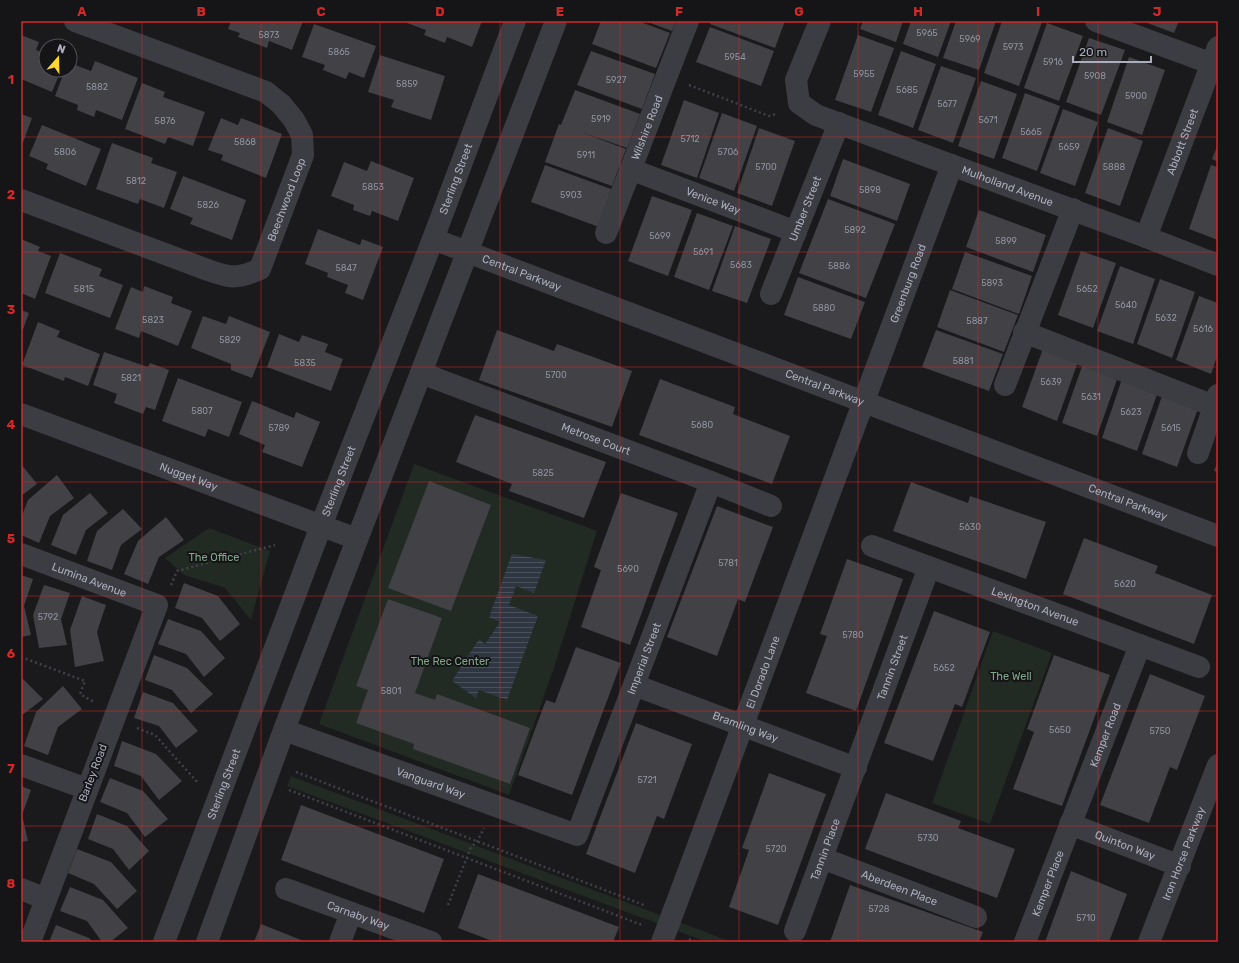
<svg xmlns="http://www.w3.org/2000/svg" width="1239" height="963" viewBox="0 0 1239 963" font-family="Rubik,sans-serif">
<defs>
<pattern id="water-rules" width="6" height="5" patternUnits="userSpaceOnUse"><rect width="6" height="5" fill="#2e3641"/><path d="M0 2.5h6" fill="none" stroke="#4a515a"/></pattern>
</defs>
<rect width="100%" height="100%" fill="#1a191c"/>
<g fill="#212a23">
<polygon points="414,464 597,531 555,665 509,795 319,724"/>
<polygon points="209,528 270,551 251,620 225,588 184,575 165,558"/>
<polygon points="993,631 1052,653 990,824 932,803"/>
<polygon points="291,776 732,942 707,942 287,786"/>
</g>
<polygon fill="url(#water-rules)" points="512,554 546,560 534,593 516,586 509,605 538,616 507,700 479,690 476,698 452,681 479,639 485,644 500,622 489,617"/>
<g fill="#414146">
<polygon points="231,21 303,21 292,50 269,41 267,48 238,37 240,33 228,29"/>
<polygon points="407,21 482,21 472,47 447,37 445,43 424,35 426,30 407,23"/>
<polygon points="601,21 638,21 670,33 656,68 592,44"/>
<polygon points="645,21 676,21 672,31"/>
<polygon points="711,21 785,21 775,48 710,24"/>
<polygon points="863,21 903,21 896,42 860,29"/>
<polygon points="911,21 951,21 938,57 903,44"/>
<polygon points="956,21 996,21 979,70 943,58"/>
<polygon points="1002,21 1042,22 1019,86 984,73"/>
<polygon points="1142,21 1179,21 1174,33"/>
<polygon points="1047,23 1083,36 1059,101 1024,88"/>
<polygon points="314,24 376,46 364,78 349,72 346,79 323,70 325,65 302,57"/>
<polygon points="710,27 774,51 761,86 696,62"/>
<polygon points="21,35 39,42 36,50 46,54 46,70 61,70 52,92 21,79"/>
<polygon points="858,35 894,48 871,112 835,100"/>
<polygon points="1089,38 1125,50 1101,115 1066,102"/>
<polygon points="591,51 655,74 642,109 577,85"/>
<polygon points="901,51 936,64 913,128 878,115"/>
<polygon points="380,55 445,76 431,120 391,107 394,100 368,92"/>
<polygon points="1129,57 1165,70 1142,135 1107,122"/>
<polygon points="95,61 138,78 122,120 96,110 94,117 77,110 78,105 55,96 65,70 70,70 70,63 91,71"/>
<polygon points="941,66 976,78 953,143 918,130"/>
<polygon points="981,81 1017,94 994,159 958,146"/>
<polygon points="142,83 165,92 163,97 205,112 193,146 168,137 165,144 125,129"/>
<polygon points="575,90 640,114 627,148 581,132 626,149 612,186 545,162 559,124 561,125"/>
<polygon points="1025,93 1060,106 1037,171 1002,158"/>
<polygon points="684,100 719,113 697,178 661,165"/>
<polygon points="1063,109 1098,122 1075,186 1040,173"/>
<polygon points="722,113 757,126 734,191 699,178"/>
<polygon points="21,114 32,118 21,148"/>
<polygon points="221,118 238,125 241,118 282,134 266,178 221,160 223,155 208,150"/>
<polygon points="42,125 101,149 86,186 46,169 48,164 29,156"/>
<polygon points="759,128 795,141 772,206 737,193"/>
<polygon points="1108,128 1143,141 1120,206 1085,193"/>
<polygon points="112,143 153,158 151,163 177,172 164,208 140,199 138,204 96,189"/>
<polygon points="1218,144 1218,162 1212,159"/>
<polygon points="843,159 910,184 897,221 830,196"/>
<polygon points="371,161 414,178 398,221 372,211 370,216 353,210 354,205 331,196 344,162 367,171"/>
<polygon points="545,165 611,189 599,227 531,202"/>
<polygon points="1211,165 1218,167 1218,240 1189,229"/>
<polygon points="183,176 246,200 232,240 190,224 193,218 170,209"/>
<polygon points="652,196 692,210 668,276 628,261"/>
<polygon points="828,199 895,224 866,298 799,273"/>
<polygon points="979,210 1046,235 1033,272 966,247"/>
<polygon points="697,213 733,226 709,290 674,277"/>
<polygon points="735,226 771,239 747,303 712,291"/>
<polygon points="318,229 360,245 362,239 383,247 363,300 345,293 348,285 327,277 328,273 305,264"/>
<polygon points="21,239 40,247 38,251 51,256 35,299 21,293"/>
<polygon points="1081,251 1116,263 1093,328 1058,315"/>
<polygon points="965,252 1032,276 1019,314 952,289"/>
<polygon points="60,253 102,269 99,276 123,285 110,318 45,293"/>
<polygon points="1120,266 1155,279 1133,344 1097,331"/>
<polygon points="798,277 865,302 851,339 784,315"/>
<polygon points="1160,279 1195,292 1172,358 1137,344"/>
<polygon points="144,286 173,297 171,303 192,311 178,346 141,331 139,338 115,329 131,287 143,292"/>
<polygon points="950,290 1018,315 1004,352 937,327"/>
<polygon points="1199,296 1218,303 1218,354 1211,374 1176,360"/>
<polygon points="21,310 29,313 21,335"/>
<polygon points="203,316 226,324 229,316 270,332 252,378 231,370 231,364 191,348"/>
<polygon points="38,322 60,331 57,337 100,354 88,386 65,377 64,381 22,365"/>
<polygon points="497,330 554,351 557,344 632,371 612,427 479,380"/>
<polygon points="936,330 1003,354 989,391 922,367"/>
<polygon points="279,334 299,342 302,335 328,344 325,352 343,359 331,391 267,367"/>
<polygon points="1045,343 1080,356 1057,421 1022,407"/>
<polygon points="104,352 148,367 150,363 169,370 155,410 146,407 143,414 114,403 117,394 93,385"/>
<polygon points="1085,358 1120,371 1097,436 1062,423"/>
<polygon points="1124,373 1160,386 1137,451 1102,438"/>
<polygon points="178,378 242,402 229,437 208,429 205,437 162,421"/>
<polygon points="660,379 735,407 733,414 790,436 772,484 639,435"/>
<polygon points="1164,390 1200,403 1177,467 1142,454"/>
<polygon points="252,401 294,418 296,412 320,422 302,467 262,452 265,445 239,434"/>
<polygon points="475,415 606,462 584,518 509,491 512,484 456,462"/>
<polygon points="1218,461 1218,472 1214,471"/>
<polygon points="21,464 37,484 21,496"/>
<polygon points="57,475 74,498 50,516 39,543 21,535 21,518 28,500"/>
<polygon points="429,481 491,505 451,611 388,588"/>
<polygon points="911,482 968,503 970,496 1046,522 1026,579 893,531"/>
<polygon points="90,493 108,513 86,530 76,555 51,545 63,515"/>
<polygon points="621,493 678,513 630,645 581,627 601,570 594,567"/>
<polygon points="717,506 773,527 745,602 738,599 717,656 667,637"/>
<polygon points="123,509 142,529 121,545 112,570 87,561 97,531"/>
<polygon points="166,517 184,540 159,557 148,584 124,574 138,541"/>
<polygon points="1084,538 1158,566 1155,573 1212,595 1194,644 1063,594"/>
<polygon points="847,559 903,579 856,711 806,693 827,636 820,634"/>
<polygon points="21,575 33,579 24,606 31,635 21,637"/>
<polygon points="184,583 218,596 240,624 220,641 202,618 175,608"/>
<polygon points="44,585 70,593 61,619 67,645 39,648 33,615"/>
<polygon points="82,596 106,605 97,632 104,661 75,667 70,630"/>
<polygon points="388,599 442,618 415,693 435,700 437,694 530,728 510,784 413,749 414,744 356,723 368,690 356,686"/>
<polygon points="934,611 990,632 962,707 955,704 933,761 884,743"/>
<polygon points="168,619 201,631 225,658 204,677 186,654 158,644"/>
<polygon points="576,647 621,663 572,795 518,775 546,700 555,703"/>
<polygon points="154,655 187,668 213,694 191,713 172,690 145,680"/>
<polygon points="1054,655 1110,675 1062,806 1013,789 1034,732 1027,729"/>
<polygon points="1150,674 1205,696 1177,770 1170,767 1149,823 1100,805"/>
<polygon points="23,679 43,699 21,716 21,681"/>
<polygon points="63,686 82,709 58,727 48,755 24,746 36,712"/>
<polygon points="143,692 173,703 198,731 176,748 159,726 134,718"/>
<polygon points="636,723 692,744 664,819 657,816 635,873 586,854"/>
<polygon points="122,741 156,754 182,781 159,800 141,776 114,766"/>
<polygon points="769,773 826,794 778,925 729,907 749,850 742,848"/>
<polygon points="110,778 143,791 168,819 145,837 127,813 100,802"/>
<polygon points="21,786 31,790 22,815 28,841 21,842"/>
<polygon points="886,793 961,821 958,828 1015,849 997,898 865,849"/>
<polygon points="301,805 444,859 424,913 281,860"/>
<polygon points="97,814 127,826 149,851 129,870 113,849 88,839"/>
<polygon points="77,849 111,862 137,891 117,909 94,884 68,873"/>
<polygon points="1071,871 1127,894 1109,942 1045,942"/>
<polygon points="478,874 619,927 613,942 495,942 458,928"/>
<polygon points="850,885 983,932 979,942 830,942"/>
<polygon points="70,887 103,900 128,928 110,942 102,942 87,921 60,911"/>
<polygon points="261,924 306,942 254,942"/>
<polygon points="56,925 89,938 93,942 49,942"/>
</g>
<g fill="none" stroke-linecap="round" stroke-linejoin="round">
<g stroke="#404148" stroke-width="2.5" stroke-dasharray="2 3" stroke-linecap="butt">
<polyline points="689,85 769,116 776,114"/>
<polyline points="171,585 177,571 275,545"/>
<polyline points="21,657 85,681 80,694 94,702"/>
<polyline points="137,728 155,735 198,783"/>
<polyline points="296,772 644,905"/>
<polyline points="289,790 642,925"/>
<polyline points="448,905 471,847 477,842 484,828"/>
<polyline points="689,939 696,942"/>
</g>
<g stroke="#3c3c43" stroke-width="22">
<path id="s1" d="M820,21L796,80L799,103L816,115L1146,237L1218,265"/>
<polyline points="1096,21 1218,66"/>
<path id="s2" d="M630,169L796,232"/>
<path id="s3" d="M21,200L205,269C230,278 236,280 260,269L303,155L302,135L294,120L281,104L266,92L75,21"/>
<path id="s4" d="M606,233L688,21"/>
<path id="s5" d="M1146,237L1218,47"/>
<path id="s6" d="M433,239L1218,536"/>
<path id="s7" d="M771,294L839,123"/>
<polyline points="1024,332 1214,406"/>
<path id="s8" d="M421,373L711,482L771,506"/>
<polyline points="1005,385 1073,209"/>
<path id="s9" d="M21,414L357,539"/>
<polyline points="1198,453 1218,395"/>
<path id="s10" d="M872,546L1199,667"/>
<path id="s11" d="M21,554L157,605L30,942"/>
<path id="s12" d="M634,685L856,768"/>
<path id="s13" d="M284,730L577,835L711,482"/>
<polyline points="21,765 87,789"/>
<path id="s14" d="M1070,824L1180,866"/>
<path id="s15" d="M822,858L976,917"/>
<polyline points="21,889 46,899"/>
<path id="s16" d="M286,889L431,942"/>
<path id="s17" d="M795,931L929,567"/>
<path id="s18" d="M164,942L321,526L433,239L515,21"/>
<polyline points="207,942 284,730 556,21"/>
<polyline points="340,942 351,913"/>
<path id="s19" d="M662,942L952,165"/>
<path id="s20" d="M1025,942L1140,645"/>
<path id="s21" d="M1149,942L1218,765"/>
</g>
</g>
<path fill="none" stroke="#d62828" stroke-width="1" stroke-opacity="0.55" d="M142,21V942M261,21V942M380,21V942M500,21V942M620,21V942M739,21V942M858,21V942M978,21V942M1098,21V942M21,137H1218M21,252H1218M21,367H1218M21,482H1218M21,596H1218M21,711H1218M21,826H1218"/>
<g text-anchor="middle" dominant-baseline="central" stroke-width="4" stroke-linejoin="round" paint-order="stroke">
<g font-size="9" fill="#90939e">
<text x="927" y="33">5965</text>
<text x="269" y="35">5873</text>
<text x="970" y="39">5969</text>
<text x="1013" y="47">5973</text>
<text x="339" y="52">5865</text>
<text x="735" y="57">5954</text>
<text x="1053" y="62">5916</text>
<text x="864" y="74">5955</text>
<text x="1095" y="76">5908</text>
<text x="616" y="80">5927</text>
<text x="407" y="84">5859</text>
<text x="97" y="87">5882</text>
<text x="907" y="90">5685</text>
<text x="1136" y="96">5900</text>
<text x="947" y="104">5677</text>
<text x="601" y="119">5919</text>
<text x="988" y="120">5671</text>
<text x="165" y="121">5876</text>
<text x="1031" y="132">5665</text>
<text x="690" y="139">5712</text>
<text x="245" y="142">5868</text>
<text x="1069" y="147">5659</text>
<text x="65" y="152">5806</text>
<text x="728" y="152">5706</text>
<text x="586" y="155">5911</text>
<text x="766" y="167">5700</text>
<text x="1114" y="167">5888</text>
<text x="136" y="181">5812</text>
<text x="373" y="187">5853</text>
<text x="870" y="190">5898</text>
<text x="571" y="195">5903</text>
<text x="208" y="205">5826</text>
<text x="855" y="230">5892</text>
<text x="660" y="236">5699</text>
<text x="1006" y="241">5899</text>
<text x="703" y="252">5691</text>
<text x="741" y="265">5683</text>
<text x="839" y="266">5886</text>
<text x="346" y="268">5847</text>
<text x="992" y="283">5893</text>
<text x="84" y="289">5815</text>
<text x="1087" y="289">5652</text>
<text x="1126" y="305">5640</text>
<text x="824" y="308">5880</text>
<text x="1166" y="318">5632</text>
<text x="153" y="320">5823</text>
<text x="977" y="321">5887</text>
<text x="1203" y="329">5616</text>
<text x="230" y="340">5829</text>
<text x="963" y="361">5881</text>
<text x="305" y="363">5835</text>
<text x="556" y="375">5700</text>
<text x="131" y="378">5821</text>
<text x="1051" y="382">5639</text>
<text x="1091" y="397">5631</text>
<text x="202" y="411">5807</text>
<text x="1131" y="412">5623</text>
<text x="702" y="425">5680</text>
<text x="279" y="428">5789</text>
<text x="1171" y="428">5615</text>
<text x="543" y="473">5825</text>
<text x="970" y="527">5630</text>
<text x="728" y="563">5781</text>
<text x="628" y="569">5690</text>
<text x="1125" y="584">5620</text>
<text x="48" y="617">5792</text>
<text x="853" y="635">5780</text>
<text x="944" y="668">5652</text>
<text x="391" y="691">5801</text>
<text x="1060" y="730">5650</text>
<text x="1160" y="731">5750</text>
<text x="647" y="780">5721</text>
<text x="928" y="838">5730</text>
<text x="776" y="849">5720</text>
<text x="879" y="909">5728</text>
<text x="1086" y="918">5710</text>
</g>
<g font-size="11" fill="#abaebc" stroke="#151417">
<text stroke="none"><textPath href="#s4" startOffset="113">Wilshire Road</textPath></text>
<text stroke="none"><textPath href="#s5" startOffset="102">Abbott Street</textPath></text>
<text stroke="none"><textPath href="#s18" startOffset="817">Sterling Street</textPath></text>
<text stroke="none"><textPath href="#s1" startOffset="312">Mulholland Avenue</textPath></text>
<text stroke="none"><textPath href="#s3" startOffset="328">Beechwood Loop</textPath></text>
<text stroke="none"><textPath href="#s2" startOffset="89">Venice Way</textPath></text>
<text stroke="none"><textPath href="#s7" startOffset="92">Umber Street</textPath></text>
<text stroke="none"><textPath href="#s6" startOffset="95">Central Parkway</textPath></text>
<text stroke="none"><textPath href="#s19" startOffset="703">Greenburg Road</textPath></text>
<text stroke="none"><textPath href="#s6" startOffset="419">Central Parkway</textPath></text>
<text stroke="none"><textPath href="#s8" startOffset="187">Metrose Court</textPath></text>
<text stroke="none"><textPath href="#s9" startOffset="179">Nugget Way</textPath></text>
<text stroke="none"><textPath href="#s18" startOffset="493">Sterling Street</textPath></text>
<text stroke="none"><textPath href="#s6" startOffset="743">Central Parkway</textPath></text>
<text stroke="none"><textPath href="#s11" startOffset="73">Lumina Avenue</textPath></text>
<text stroke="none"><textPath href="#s10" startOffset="174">Lexington Avenue</textPath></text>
<text stroke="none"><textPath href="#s13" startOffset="500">Imperial Street</textPath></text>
<text stroke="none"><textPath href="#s17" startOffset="281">Tannin Street</textPath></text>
<text stroke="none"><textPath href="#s19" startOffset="288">El Dorado Lane</textPath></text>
<text stroke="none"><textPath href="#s12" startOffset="119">Bramling Way</textPath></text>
<text stroke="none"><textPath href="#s20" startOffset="222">Kemper Road</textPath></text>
<text transform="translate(93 773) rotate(-69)">Barley Road</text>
<text stroke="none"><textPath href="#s13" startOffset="156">Vanguard Way</textPath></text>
<text stroke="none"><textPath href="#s18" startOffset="169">Sterling Street</textPath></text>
<text stroke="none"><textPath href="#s14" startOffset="59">Quinton Way</textPath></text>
<text stroke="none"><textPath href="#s17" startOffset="87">Tannin Place</textPath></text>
<text stroke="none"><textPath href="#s21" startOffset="95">Iron Horse Parkway</textPath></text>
<text stroke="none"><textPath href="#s20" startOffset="63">Kemper Place</textPath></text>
<text stroke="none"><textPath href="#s15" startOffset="83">Aberdeen Place</textPath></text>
<text stroke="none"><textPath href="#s16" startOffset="77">Carnaby Way</textPath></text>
</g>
<g font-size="11" fill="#80a888" stroke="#151417">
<text x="214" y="557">The Office</text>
<text x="450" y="661">The Rec Center</text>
<text x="1011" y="676">The Well</text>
</g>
</g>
<rect width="1239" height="963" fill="none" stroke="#151417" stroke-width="44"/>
<g transform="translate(58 58) rotate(20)"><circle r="19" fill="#151417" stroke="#515259"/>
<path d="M0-3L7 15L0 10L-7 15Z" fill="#ffd62e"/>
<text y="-6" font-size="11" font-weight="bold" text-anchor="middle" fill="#abaebc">N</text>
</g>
<path d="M1073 56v6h78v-6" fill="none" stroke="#abaebc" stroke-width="2"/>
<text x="1079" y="56" font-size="12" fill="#abaebc" stroke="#151417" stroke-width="3" paint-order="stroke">20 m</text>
<rect x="22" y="22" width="1195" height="919" fill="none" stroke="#d62828" stroke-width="1.5"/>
<g font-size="13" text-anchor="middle" font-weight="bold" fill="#d62828">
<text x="82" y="16">A</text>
<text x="201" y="16">B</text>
<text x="321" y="16">C</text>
<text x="440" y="16">D</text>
<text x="560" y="16">E</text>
<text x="679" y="16">F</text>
<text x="799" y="16">G</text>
<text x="918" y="16">H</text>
<text x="1038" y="16">I</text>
<text x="1157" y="16">J</text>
<text x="11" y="84">1</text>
<text x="11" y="199">2</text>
<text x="11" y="314">3</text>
<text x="11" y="429">4</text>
<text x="11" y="543">5</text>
<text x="11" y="658">6</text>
<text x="11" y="773">7</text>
<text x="11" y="888">8</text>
</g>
</svg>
